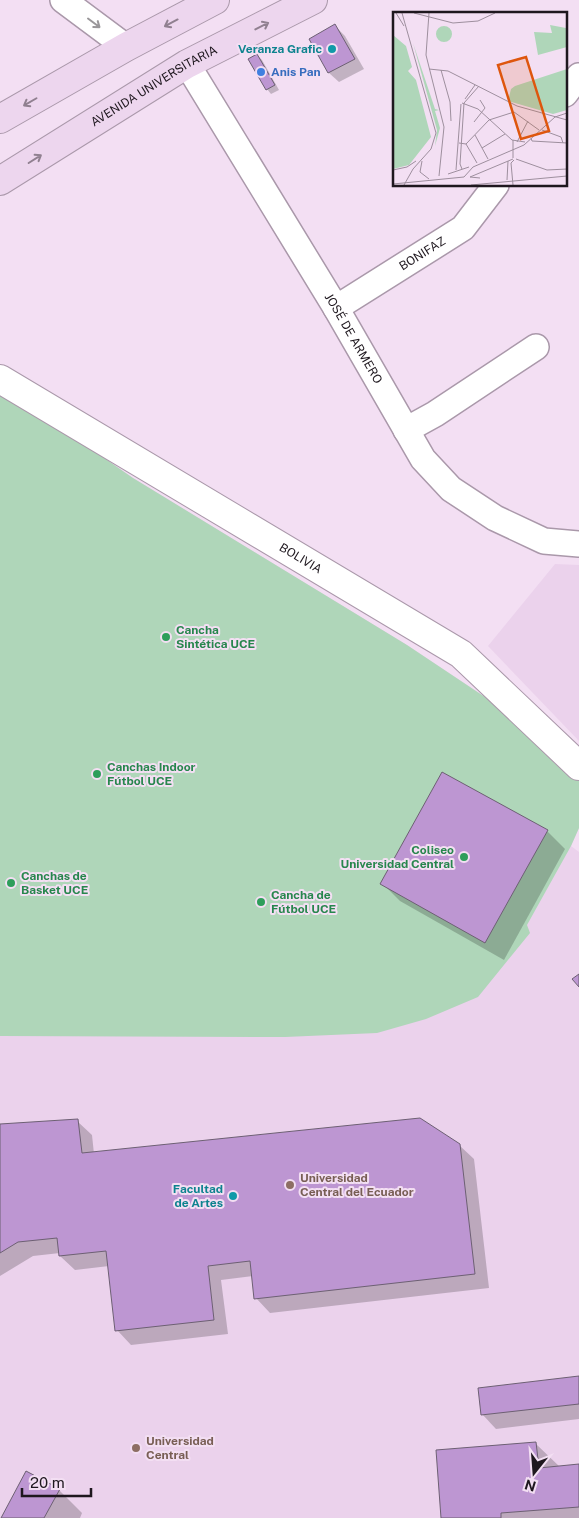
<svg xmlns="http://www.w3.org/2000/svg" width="579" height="1518" viewBox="0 0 579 1518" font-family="'Public Sans',sans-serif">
<rect width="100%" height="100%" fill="#f3dff3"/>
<g fill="#ebd2ec">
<polygon points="0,391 45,417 133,478 407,645 488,699 579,828 571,846 579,852 579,1518 0,1518"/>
<polygon points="555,564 579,565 579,741 488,646"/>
</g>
<polygon fill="#afd6b9" points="0,391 45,417 133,478 407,645 488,699 548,744 579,778 579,828 571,846 527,925 530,933 478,997 426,1019 377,1033 285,1037 0,1036"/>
<g fill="#0003">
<polygon points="335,26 345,36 364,69 339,82 329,73 311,39"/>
<polygon points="257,55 262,60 279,90 271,94 267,89"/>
<polygon points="547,831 565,849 504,960 400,901 382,883"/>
<polygon points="77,1121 92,1135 94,1154 459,1145 474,1159 489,1288 270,1313 256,1298 253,1276 221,1280 228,1334 131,1345 117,1330 109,1266 75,1270 60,1256 60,1253 33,1256 0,1276 0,1125"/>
<polygon points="579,1377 579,1419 496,1429 482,1414"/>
<polygon points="536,1444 560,1467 579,1466 579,1518 442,1518"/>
<polygon points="59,1490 82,1513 80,1518 3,1518"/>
</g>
<g fill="#bd96d2" stroke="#6d6073">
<polygon points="335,24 355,59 328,73 309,39"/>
<polygon points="257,54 275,85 266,90 248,59"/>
<polygon points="442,772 548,830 485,943 380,884"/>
<polygon points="579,974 579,987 572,979"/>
<polygon points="420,1118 460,1144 475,1274 254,1299 250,1261 208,1266 214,1320 115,1331 106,1251 59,1256 57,1238 18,1242 0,1253 0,1124 78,1119 82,1153"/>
<polygon points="579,1376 579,1404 481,1415 478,1388"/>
<polygon points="536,1442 539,1468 579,1464 579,1507 501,1513 501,1518 441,1518 436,1450"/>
<polygon points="26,1471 60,1489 44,1518 1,1518"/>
</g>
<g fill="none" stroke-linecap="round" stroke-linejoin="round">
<defs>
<g id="minor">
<polyline points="63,0 126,47"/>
<path id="s1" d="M187,64L336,308L423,459L451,489L495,518L544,541L579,544"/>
<polyline points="565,94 579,76"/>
<path id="s2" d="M336,308L463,228L496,185"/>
<polyline points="406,430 435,414 536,347"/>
</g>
<g id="tertiary">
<path id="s3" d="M0,379L461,654L579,766"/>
</g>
<g id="secondary">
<polyline points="0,119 126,47 215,0"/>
<path id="s4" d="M0,181L187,64L313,0"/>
</g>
</defs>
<use href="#minor" stroke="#aa98aa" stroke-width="28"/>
<use href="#tertiary" stroke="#aa98aa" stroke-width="30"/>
<use href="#secondary" stroke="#aa98aa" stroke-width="30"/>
<use href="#minor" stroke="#fff" stroke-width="25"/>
<use href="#tertiary" stroke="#fff" stroke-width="28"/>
<use href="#secondary" stroke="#edd6ee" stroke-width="28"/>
</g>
<defs><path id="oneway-shaft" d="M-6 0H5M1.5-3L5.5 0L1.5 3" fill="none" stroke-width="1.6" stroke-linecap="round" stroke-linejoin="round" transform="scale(1.25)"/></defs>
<use stroke="#9a979a" href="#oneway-shaft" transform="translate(94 23) rotate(37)"/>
<g stroke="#908090">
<use href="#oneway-shaft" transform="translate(171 23) rotate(152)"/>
<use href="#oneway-shaft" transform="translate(262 26) rotate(-27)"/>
<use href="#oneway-shaft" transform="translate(30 102) rotate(150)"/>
<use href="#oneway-shaft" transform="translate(35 159) rotate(-32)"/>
</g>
<g fill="#0f9aa8" stroke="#f3dff3" stroke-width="2">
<circle cx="332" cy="49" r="5"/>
<circle cx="233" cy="1196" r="5"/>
</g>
<circle fill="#3f7fe0" stroke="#f3dff3" stroke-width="2" cx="261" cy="72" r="5"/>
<g fill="#2e9e5b" stroke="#f3dff3" stroke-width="2">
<circle cx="166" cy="637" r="5"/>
<circle cx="97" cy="774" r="5"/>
<circle cx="464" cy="857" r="5"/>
<circle cx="11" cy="883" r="5"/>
<circle cx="261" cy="902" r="5"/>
</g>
<g fill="#8d6e63" stroke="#f3dff3" stroke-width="2">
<circle cx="290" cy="1185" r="5"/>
<circle cx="136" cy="1448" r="5"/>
</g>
<g text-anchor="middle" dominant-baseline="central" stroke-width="4" stroke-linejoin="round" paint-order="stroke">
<g font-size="12" font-weight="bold" fill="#0d838f" stroke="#f3dff3" text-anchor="end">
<text x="322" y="49">Veranza Grafic</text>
<text x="223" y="1189">Facultad<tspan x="223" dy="14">de Artes</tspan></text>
</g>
<g font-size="12" font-weight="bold" fill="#366cbe" stroke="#f3dff3" text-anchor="start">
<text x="271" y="72">Anis Pan</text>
</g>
<g font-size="12" fill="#1e171e" stroke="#f3dff3">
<text stroke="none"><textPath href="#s4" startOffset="181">AVENIDA UNIVERSITARIA</textPath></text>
<text stroke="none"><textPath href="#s2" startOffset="102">BONIFAZ</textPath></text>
<text stroke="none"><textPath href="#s1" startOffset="321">JOSÉ DE ARMERO</textPath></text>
<text stroke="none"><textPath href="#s3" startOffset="350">BOLIVIA</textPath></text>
</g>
<g font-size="12" font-weight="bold" fill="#27864d" stroke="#f3dff3" text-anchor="start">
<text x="176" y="630">Cancha<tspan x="176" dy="14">Sintética UCE</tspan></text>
<text x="107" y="767">Canchas Indoor<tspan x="107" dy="14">Fútbol UCE</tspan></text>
<text x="454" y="850" text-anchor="end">Coliseo<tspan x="454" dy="14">Universidad Central</tspan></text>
<text x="21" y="876">Canchas de<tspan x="21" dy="14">Basket UCE</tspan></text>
<text x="271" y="895">Cancha de<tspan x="271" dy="14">Fútbol UCE</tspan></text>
</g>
<g font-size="12" font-weight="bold" fill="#785e54" stroke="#f3dff3" text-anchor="start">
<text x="300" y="1178">Universidad<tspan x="300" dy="14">Central del Ecuador</tspan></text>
<text x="146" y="1441">Universidad<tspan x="146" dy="14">Central</tspan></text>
</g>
</g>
<g transform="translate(393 12)">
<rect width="174" height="174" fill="#f3dff3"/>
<path d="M157,13L173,16L174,35L145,43L141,20L159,21ZM43 22a8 8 0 1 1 16 0a8 8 0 1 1-16 0ZM0,23L13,34L19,55L15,59L23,68L38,125L16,153L0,157ZM20,31L42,97L46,98L42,99L47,116L42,134L44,118ZM174,57V98L160,102L115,89L118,77L122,74Z" fill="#afd6b9"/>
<path fill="none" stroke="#9e8f9e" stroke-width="1" d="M3,1L11,14M9,1L43,121L38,137L20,157L11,173M21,1L60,11L85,9L102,1M36,1L33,43L51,115L46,164M36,57L55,59L124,94L174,108M48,58L57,90L58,109M72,87L82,73M69,91L85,97L119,128L132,130M81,110L92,96L87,88M149,118L168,125L170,131M82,123L95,147M138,126L139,129L174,131M120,128V146M124,130L135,109M66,131L73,132L96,108L121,100L146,118M73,132L84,151M89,136L112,122M123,147L154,158L174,157M29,149L27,160L36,167M69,157L67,152L71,91L86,74M0,158L14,155L23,149M63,158L68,92M55,162L76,155M87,166L77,165L120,147M114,168L115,149M0,172L71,165L80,155L131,133L162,105L174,101M78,173L174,164M120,173L118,151L121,148"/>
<path fill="#de560d" fill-opacity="0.15" stroke="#de560d" stroke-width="2.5" d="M133,45L156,119L128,127L105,53Z"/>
<rect width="174" height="174" fill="none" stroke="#1e171e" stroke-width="2.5"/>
</g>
<g transform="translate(534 1473) rotate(197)" stroke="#f3dff3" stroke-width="4" paint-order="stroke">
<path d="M0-4L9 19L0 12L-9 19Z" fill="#1e171e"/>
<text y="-8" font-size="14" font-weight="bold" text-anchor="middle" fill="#1e171e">N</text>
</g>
<path d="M22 1488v8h69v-8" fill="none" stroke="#1e171e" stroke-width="2.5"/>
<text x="30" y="1488" font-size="15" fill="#1e171e" stroke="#f3dff3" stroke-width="4" paint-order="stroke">20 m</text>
</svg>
